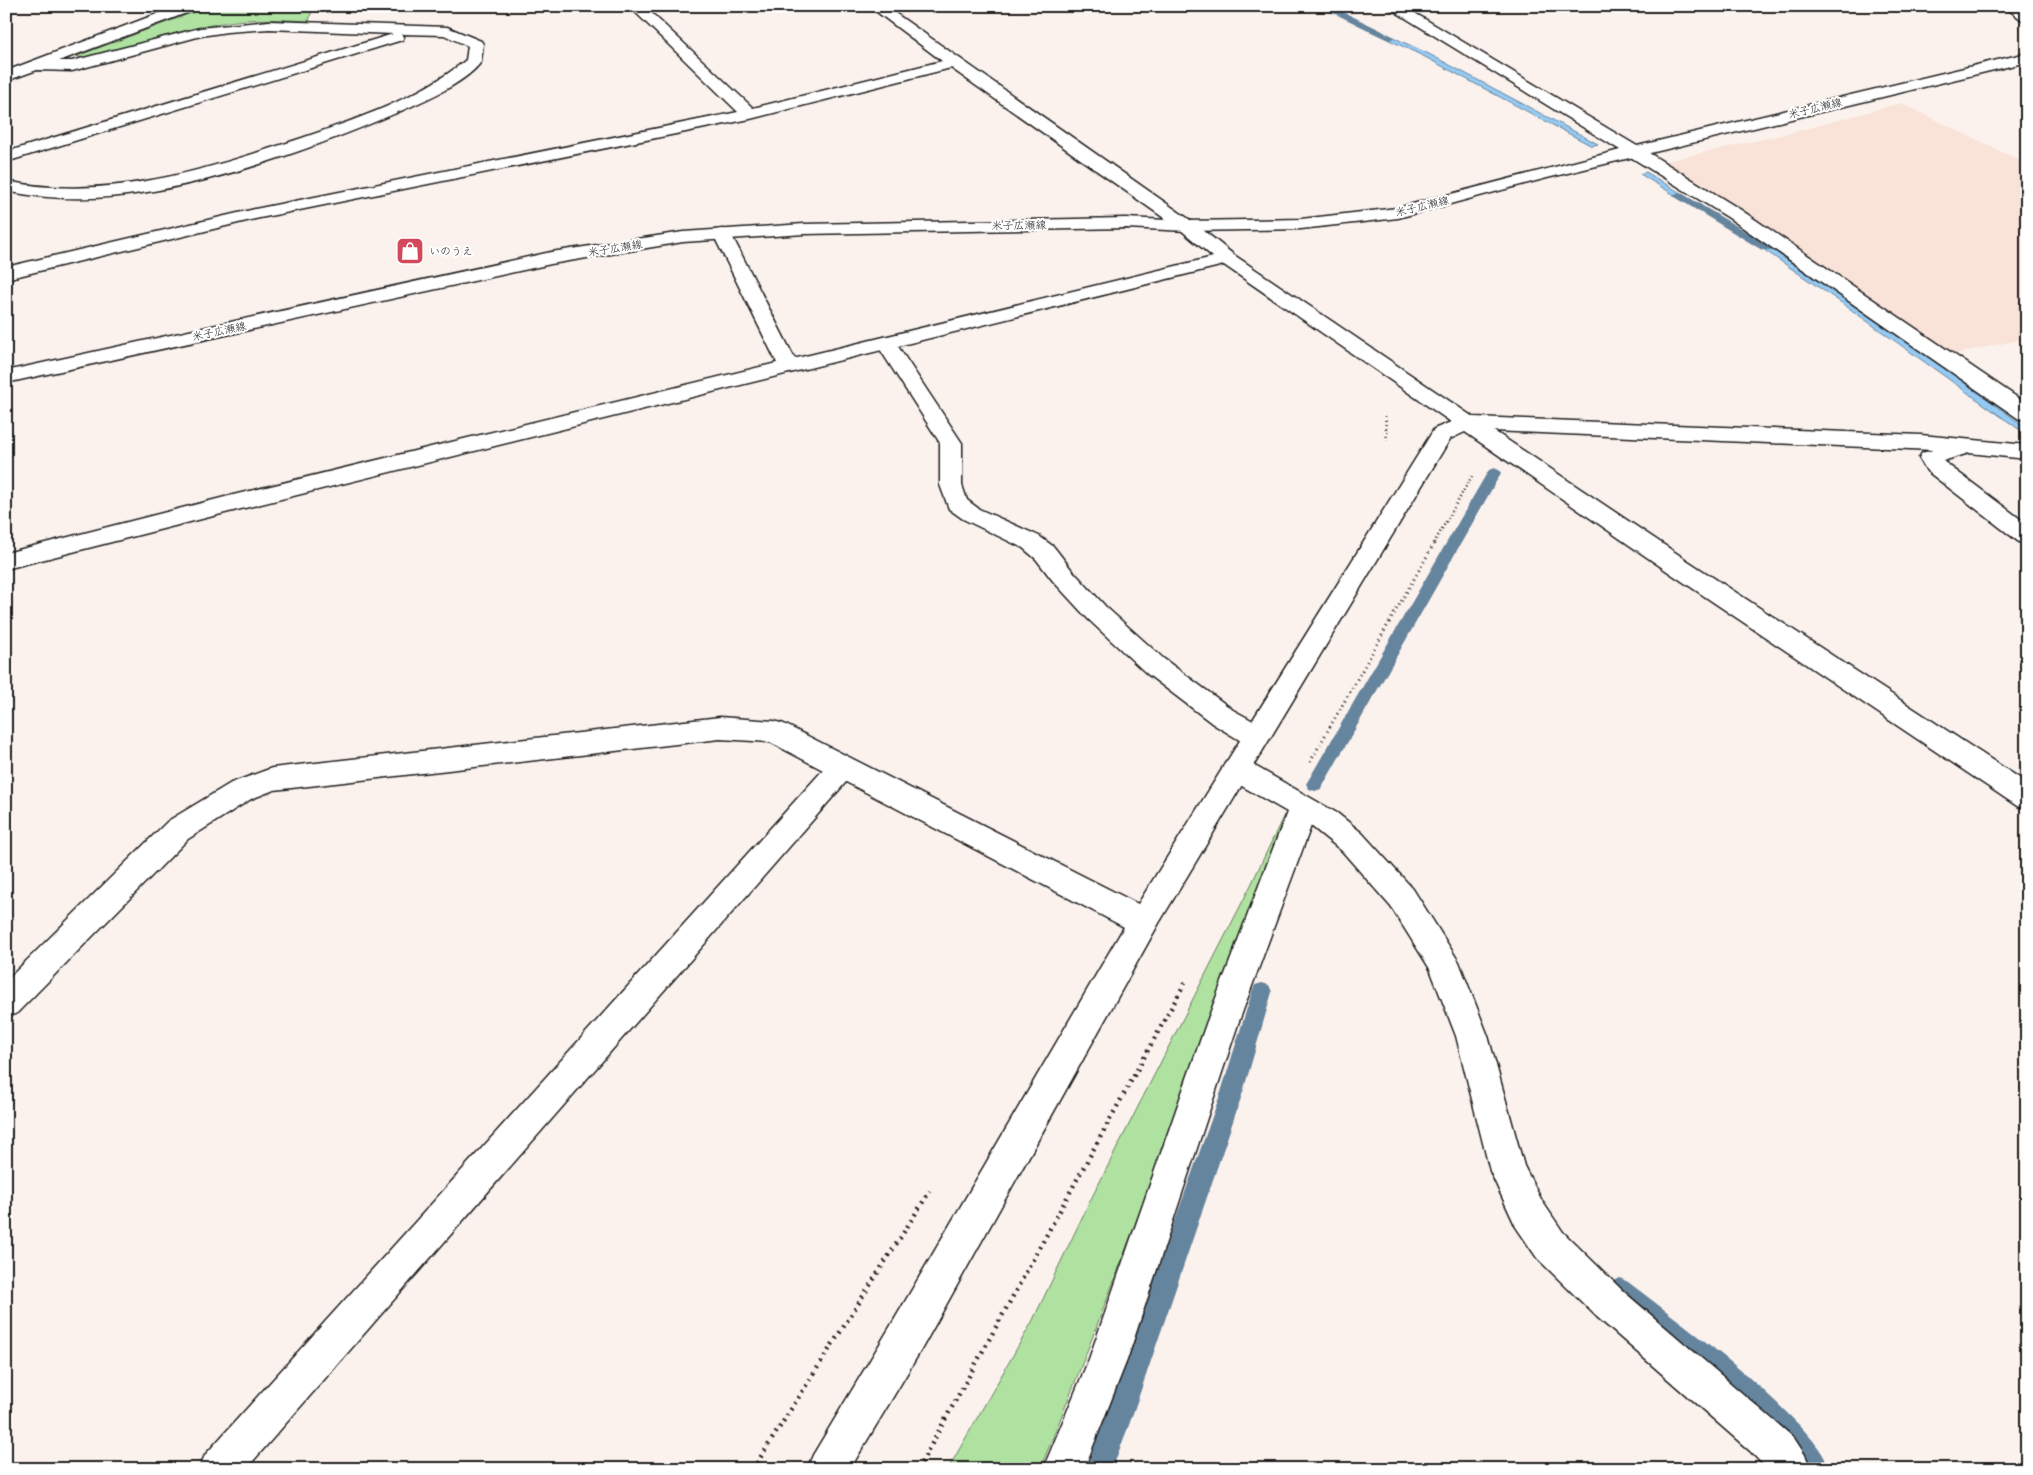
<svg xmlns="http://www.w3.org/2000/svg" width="2033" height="1475" viewBox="0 0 2033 1475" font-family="Delius,'Klee One',sans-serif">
<rect width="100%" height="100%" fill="#fcf2ed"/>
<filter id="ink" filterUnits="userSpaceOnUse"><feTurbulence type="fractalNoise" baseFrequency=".02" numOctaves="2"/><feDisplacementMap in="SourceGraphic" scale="10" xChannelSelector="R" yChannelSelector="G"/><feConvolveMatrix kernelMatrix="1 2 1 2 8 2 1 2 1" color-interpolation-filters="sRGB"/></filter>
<g filter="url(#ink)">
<polygon fill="#f9e2d7" points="1901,103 2027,164 2027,338 1955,354 1836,275 1658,163 1802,130"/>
<g fill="#afe1a1" stroke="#667e5e">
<path d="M210,6H313L309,21C285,20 260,18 236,21C183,28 134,46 82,58L77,56Z"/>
<path d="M1284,815C1248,927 1205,1038 1164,1148C1123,1256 1084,1363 1040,1469H948L1032,1322L1089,1203L1251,885Z"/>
</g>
<g fill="#96caf3" stroke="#65849d">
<polygon points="1371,27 1429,54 1598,144 1592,146 1423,56 1366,29"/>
<polygon points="1646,172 1702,206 1696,208 1640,174"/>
<polygon points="1751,235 1914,346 2027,428 2020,430 1843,304 1744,236"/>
</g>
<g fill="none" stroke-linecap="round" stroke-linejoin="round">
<g fill="#65849d" fill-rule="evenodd">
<polygon points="1319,6 1331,6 1395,37 1390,40 1387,39"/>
<polygon points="1679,192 1770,246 1772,248 1770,250 1762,250 1675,197 1673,195"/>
<polygon points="1494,468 1499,470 1501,473 1321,789 1315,791 1309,789 1306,784 1309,779 1487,473 1489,470"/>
<polygon points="1262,983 1269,985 1272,992 1243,1092 1129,1425 1112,1469 1086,1469 1221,1092 1252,992 1255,985"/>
<path d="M1620,1278L1628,1282C1679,1321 1731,1359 1777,1403C1797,1423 1819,1442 1830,1469H1801C1754,1401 1676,1350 1612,1298L1608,1290L1612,1282Z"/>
</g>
<defs>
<g id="lane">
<polygon points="722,229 728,230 731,234 799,367 796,371 789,373 782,371 779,367 713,234 716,230"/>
<polygon points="886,337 893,339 962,443 962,485 967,500 979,509 1039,536 1054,547 1071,569 1106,607 1164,659 1233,710 1266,728 1270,736 1266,744 1256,747 1246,744 1213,724 1146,673 1088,619 1053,581 1036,559 1023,548 963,519 949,509 940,485 940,443 876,343 879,339"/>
<polygon points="1236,758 1246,761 1337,813 1362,833 1413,889 1459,962 1488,1036 1524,1166 1542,1201 1563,1232 1623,1291 1794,1438 1805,1455 1811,1469 1767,1469 1750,1451 1597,1317 1537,1258 1516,1227 1490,1171 1456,1036 1430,969 1391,907 1342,851 1311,826 1238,1024 1127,1360 1084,1469 1043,1469 1089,1359 1206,1024 1287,812 1226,777 1222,769 1226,761"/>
</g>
<g id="street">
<path d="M178,6H199L197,9L59,61H72L200,28L269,21L447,27L481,41L483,44L481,62C465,84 419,103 394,114C312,149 208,186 119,196C81,200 44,199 6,191V181C106,202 205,170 299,139C357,119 418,99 466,60L468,46L444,35L402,34L404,37L402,40L6,162V152L393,34L269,29L227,32L201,36L72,71L37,70L6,81V71Z"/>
<polygon points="629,6 644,6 753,108 942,61 869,6 885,6 1193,222 1234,255 1473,417 1921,435 2027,445 2027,459 1969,453 1943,461 2027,524 2027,544 2019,542 1927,471 1919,458 1922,453 1933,450 1494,431 1688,561 2027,783 2027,809 2017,806 1670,573 1465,432 1450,439 1159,923 921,1350 850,1469 807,1469 813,1455 893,1322 1124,927 846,782 246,1469 199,1469 205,1455 823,770 770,742 720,739 274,790 251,799 188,839 17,1013 6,1018 6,981 168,821 231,783 272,768 720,717 774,721 784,724 1138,904 1431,434 1434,429 1451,422 1224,265 229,512 6,569 6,553 229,496 1213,257 1181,230 951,68 750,119 255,219 6,279 6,267 255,209 738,112"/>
<polygon points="2004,6 2021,6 2027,10 2027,21 2022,20"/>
<polygon points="1635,147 1641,148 1741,210 2027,404 2027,420 2019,419 1729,218 1629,156 1627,152 1629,148"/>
</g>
<polygon id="secondary" points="1386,6 1403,6 1637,146 2027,53 2027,62 1547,178 1398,218 1301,229 1187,231 1126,228 804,234 683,242 551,264 6,383 6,371 551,252 683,232 804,224 1126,218 1187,221 1301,219 1397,208 1620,150"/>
</defs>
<use href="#lane" stroke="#1c1c1c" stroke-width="3"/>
<use href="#street" stroke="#1c1c1c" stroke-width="3"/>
<use href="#secondary" stroke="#1c1c1c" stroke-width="3"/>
<g stroke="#1c1c1c" stroke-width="2.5" stroke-dasharray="1 3" stroke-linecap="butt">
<polyline points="1385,416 1387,442"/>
<polyline points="1434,543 1472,476"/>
</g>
<polyline stroke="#1c1c1c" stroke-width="3" stroke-dasharray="1 4" stroke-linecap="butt" points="1310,762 1435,542"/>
<g stroke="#1c1c1c" stroke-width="4.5" stroke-dasharray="2 5" stroke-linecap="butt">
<polyline points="753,1469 930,1191"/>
<polyline points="918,1469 1186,981"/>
</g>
<use href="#lane" fill="#fff" fill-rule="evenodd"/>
<use href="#street" fill="#fff" fill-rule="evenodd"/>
<use href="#secondary" fill="#fff" fill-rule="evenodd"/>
</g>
</g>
<defs>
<symbol id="shop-square" viewBox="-11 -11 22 22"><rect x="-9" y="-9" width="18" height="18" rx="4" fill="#d1495b" stroke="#fff"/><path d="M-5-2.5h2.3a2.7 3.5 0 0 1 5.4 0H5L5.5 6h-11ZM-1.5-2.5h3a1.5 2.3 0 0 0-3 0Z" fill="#fff"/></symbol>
</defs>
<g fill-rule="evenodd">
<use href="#shop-square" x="394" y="235" width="32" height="32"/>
</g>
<g text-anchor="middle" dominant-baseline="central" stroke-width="4" stroke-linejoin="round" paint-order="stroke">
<g font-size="11" fill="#1c1c1c" stroke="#fff">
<text transform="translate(1815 108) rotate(-14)">米子広瀬線</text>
<text transform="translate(1422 206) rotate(-14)">米子広瀬線</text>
<text transform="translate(1019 225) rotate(-1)">米子広瀬線</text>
<text transform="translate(615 248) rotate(-9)">米子広瀬線</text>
<text transform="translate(219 331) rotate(-12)">米子広瀬線</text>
</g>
<g font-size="11" fill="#1c1c1c" stroke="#fff" text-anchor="start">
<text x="429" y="251">いのうえ</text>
</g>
</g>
<rect width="2033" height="1475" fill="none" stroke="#fff" stroke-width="25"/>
<rect x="12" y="12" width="2008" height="1450" fill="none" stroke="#1c1c1c" stroke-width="2" filter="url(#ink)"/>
</svg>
